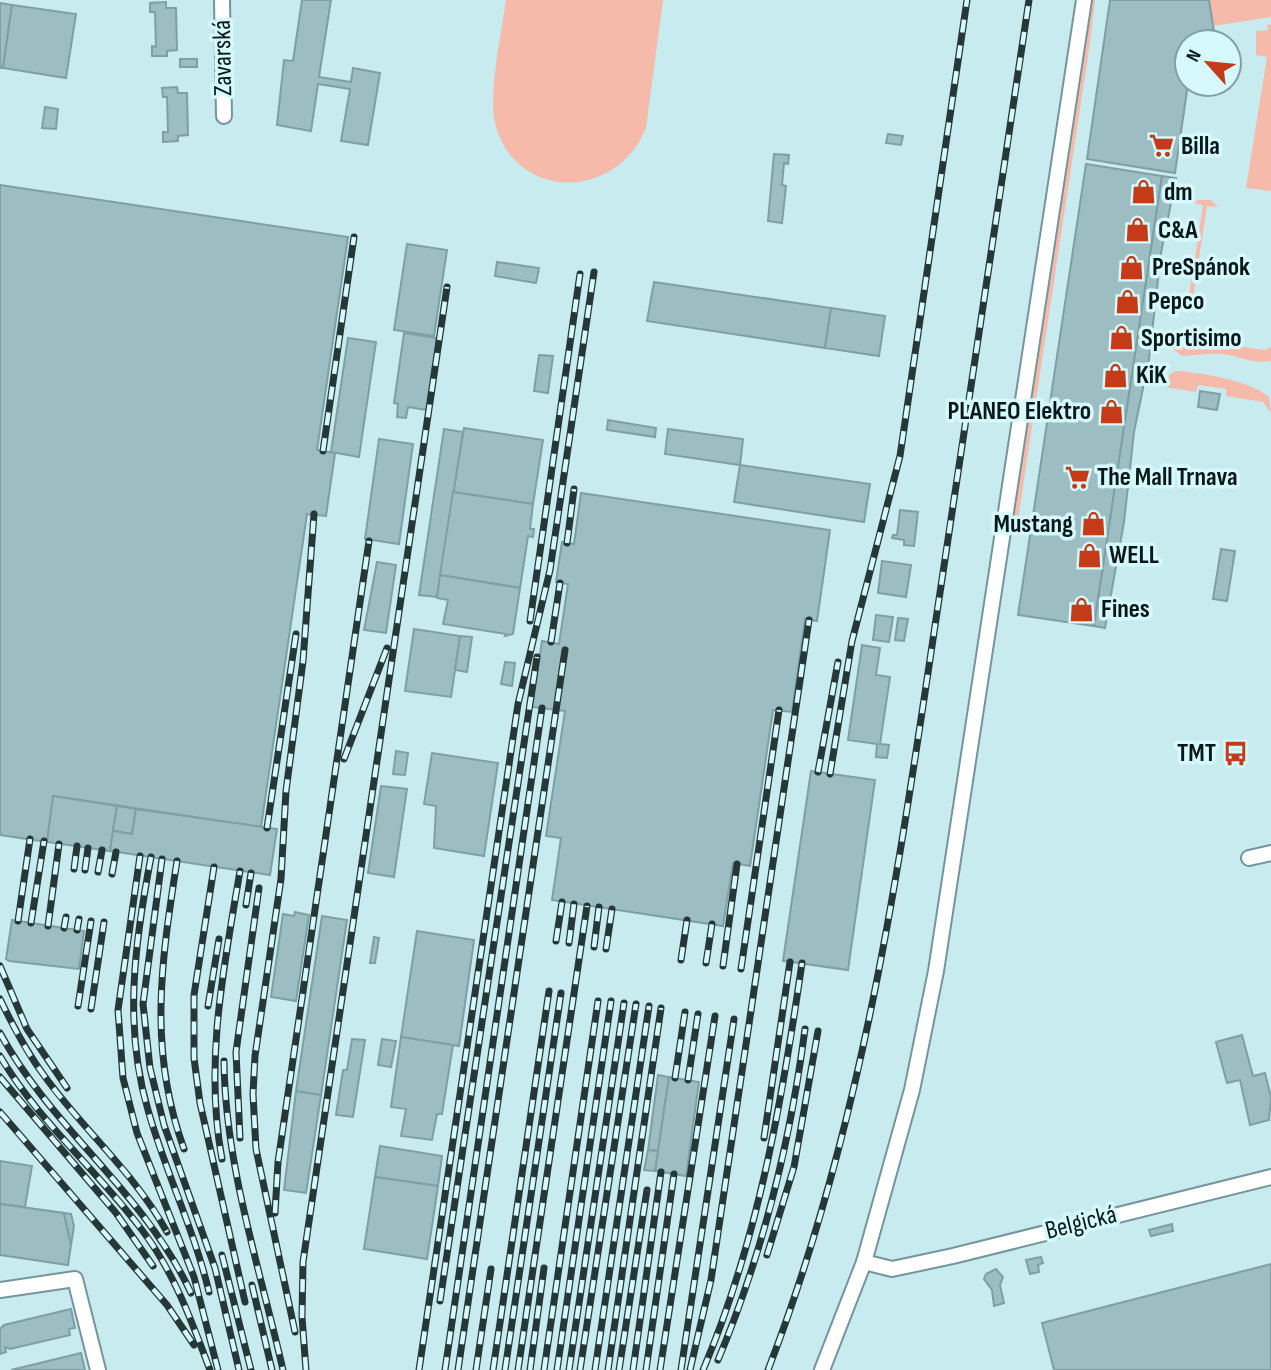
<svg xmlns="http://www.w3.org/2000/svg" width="1271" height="1370" viewBox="0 0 1271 1370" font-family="'Sofia Sans Condensed',sans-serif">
<rect width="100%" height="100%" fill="#c8ebef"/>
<g fill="#f6baab">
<path d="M506,0H663L646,128C617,201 515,202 495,123C488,95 502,30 506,0Z"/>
<polygon points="1091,0 1095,0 1090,43 1017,526 1012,522"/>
<polygon points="1209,0 1271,0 1271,17 1213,26"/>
<polygon points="1271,24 1271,191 1246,188 1267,57 1256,55 1256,31 1268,30 1267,25"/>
<polygon points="1198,200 1211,200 1218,207 1207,206 1192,304 1203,306 1195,310 1178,304 1178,302 1188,303 1203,205 1194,203"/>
<path d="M1173,337L1265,350L1271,347V361C1250,364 1241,356 1222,354C1208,353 1196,356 1182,356L1174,350Z"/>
<path d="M1176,371C1200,372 1251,381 1269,397L1271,413L1263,402L1226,396V389L1198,385L1196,392L1165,387L1170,374Z"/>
</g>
<g fill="#9cbec2" stroke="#7e9fa3" stroke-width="2">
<polygon points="302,0 331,0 319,77 351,82 353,68 380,73 368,145 341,141 350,89 318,84 311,131 277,125 284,60 293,61"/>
<polygon points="1110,0 1209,0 1215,38 1187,42 1188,84 1175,173 1087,159"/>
<polygon points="166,2 166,8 176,8 177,50 167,51 167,56 152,56 152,46 156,47 155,12 150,12 150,3"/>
<polygon points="0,3 12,5 3,68 0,68"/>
<polygon points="12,5 76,14 66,78 3,68"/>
<rect x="180" y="59" width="17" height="8"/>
<polygon points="177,87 178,93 187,93 188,135 178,136 178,141 163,142 163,132 168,132 167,97 163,97 162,88"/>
<polygon points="45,107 58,109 56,129 42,128"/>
<polygon points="888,134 903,136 901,145 886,143"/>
<polygon points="774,154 789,155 788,164 784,163 782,185 786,186 782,223 768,221"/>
<polygon points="1086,164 1162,176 1094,626 1018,615"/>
<polygon points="1162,176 1176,178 1161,253 1149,359 1134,432 1124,522 1105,628 1094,626"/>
<polygon points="0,185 348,237 317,450 335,453 326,516 307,514 261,827 53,796 47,842 0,835"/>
<polygon points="407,244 447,250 434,336 394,330"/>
<polygon points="497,262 539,268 536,283 495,276"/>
<polygon points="654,282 831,308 825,348 647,321"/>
<polygon points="831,308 885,316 879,356 825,348"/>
<polygon points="404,333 437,338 427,410 408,407 406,418 397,417 398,404 394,403"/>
<polygon points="348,338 376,342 359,457 331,452"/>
<polygon points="539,355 553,356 548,393 534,391"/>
<polygon points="1200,391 1220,394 1217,410 1198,407"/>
<polygon points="608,420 656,428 655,437 607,430"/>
<polygon points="464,428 543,440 533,504 453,492"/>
<polygon points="444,429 463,432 437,597 419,595"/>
<polygon points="668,429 743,439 740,465 665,454"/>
<polygon points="379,439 413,444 399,544 365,539"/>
<polygon points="740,465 870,484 864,522 734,502"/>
<polygon points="453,492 533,504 530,529 534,529 533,537 528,536 520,588 440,575"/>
<polygon points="581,493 830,530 817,621 805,619 792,712 773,710 750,866 733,863 723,926 552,900 561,838 546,836 565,711 532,707 542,641 559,644 568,584 556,582 562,542 574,544"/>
<polygon points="900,510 918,512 914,546 904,545 904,540 892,538 893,535 897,535"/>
<polygon points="1221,549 1235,551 1227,601 1213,599"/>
<polygon points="882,561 911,565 906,597 878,593"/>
<polygon points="377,562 396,565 386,633 364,630"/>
<polygon points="440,575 520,588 513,634 505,636 506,634 443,624 448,600 437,598"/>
<polygon points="876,615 893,617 889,642 873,640"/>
<polygon points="898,618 908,619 904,641 895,640"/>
<polygon points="414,629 460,636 451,697 405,691"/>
<polygon points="460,636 472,637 467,672 455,670"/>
<polygon points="862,645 880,648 876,675 890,677 880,744 889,745 887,758 876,757 877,744 848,740"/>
<polygon points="505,662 515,663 512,686 501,684"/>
<polygon points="396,751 408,753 405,775 393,774"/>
<polygon points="432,753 498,763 484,856 434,848 436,806 424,804"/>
<polygon points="811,771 875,780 848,970 783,961"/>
<polygon points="381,786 407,789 394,877 368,873"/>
<polygon points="53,796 117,806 110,851 47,842"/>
<polygon points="117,806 136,809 132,834 113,831"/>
<polygon points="136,809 277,829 270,875 110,851 113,831 132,834"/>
<polygon points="295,912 309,915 296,1001 271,997 283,914 294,916"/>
<polygon points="322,916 347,920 321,1095 296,1091"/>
<polygon points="12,920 84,931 79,969 9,961 6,959"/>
<polygon points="417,931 474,940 459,1046 401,1037"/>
<polygon points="374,937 379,938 375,963 370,963"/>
<polygon points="1242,1035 1253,1076 1265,1073 1271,1097 1269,1120 1250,1125 1240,1080 1227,1083 1216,1042"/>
<polygon points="401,1037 453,1045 442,1114 437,1114 432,1140 401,1136 406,1109 391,1107"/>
<polygon points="352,1039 365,1040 353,1117 336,1115 343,1070 347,1070"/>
<polygon points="382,1039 396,1041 391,1067 378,1065"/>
<polygon points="658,1075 669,1077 658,1151 648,1150"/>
<polygon points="669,1077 699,1082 686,1176 655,1171"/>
<polygon points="296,1091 321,1095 306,1193 284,1190"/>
<polygon points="380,1146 442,1156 438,1186 375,1177"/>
<polygon points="648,1150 658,1151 655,1171 644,1170"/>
<polygon points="0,1161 32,1166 25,1207 0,1204"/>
<polygon points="375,1177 438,1186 427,1259 364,1249"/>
<polygon points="0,1204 64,1213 71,1245 68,1265 0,1255"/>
<polygon points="64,1213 71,1214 74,1226 71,1245"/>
<polygon points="1172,1224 1173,1231 1151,1236 1149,1230"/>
<polygon points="1041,1257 1043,1263 1038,1265 1039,1272 1030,1274 1026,1260"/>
<polygon points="1271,1264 1271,1370 1054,1370 1042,1323"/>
<polygon points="996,1269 1003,1277 1000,1285 1004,1303 994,1306 992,1290 984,1279 986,1274"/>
<polygon points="71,1309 75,1328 69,1329 70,1335 10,1349 5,1347 6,1352 0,1354 0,1329 4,1325"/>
<polygon points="81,1353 85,1370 11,1370"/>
</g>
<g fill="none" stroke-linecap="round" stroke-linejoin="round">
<defs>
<g id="street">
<polyline points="222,0 224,116"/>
<polyline points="1084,0 936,971 912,1090 864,1262 892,1269 953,1256 1271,1177"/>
<polyline points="1249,858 1271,853"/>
<polyline points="0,1290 75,1279 98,1370"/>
<polyline points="822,1370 864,1262"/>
</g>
</defs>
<use href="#street" stroke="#74969a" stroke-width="18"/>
<use href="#street" stroke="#fff" stroke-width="14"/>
<defs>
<g id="rail">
<polyline points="323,451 354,237"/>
<polyline points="567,543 574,489"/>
<polyline points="530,621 580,274"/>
<polyline points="551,642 560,583"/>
<polyline points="344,759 387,648"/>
<polyline points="818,772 838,662"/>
<polyline points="830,774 852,641 900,456 967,0"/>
<polyline points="267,828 296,634"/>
<polyline points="140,856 118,1010 123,1078 137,1133 194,1277 218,1370"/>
<path d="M151,857C135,941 123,1026 148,1110C165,1171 194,1229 209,1292"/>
<polyline points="162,859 143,1004 150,1068 164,1125 215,1268 239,1370"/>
<path d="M177,861C161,963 148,1050 184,1149"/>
<polyline points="214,867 194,995 194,1058 200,1103 245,1302"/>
<polyline points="74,869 77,846"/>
<polyline points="85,870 88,848"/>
<polyline points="98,872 102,850"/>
<polyline points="112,874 116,852"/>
<polyline points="246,905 251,873"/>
<polyline points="18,921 30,839"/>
<polyline points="31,923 44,841"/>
<polyline points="48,926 59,844"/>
<polyline points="64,928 66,917"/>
<polyline points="77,930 79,919"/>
<polyline points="556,941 562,902"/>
<polyline points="569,943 574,904"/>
<polyline points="594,947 599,907"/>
<polyline points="606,949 612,909"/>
<polyline points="681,960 687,920"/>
<polyline points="706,963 712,924"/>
<polyline points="0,966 27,1029 67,1088"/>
<polyline points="723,966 737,864"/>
<polyline points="741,969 779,710"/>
<path d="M0,999C13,1026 26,1051 43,1074C82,1129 134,1172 167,1232"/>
<polyline points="78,1006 91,921"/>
<polyline points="208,1006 219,939"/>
<polyline points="91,1009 104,922"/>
<path d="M0,1033C52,1129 145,1193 191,1293"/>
<path d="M0,1056C38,1121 98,1171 142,1230C174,1272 192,1322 210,1370"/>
<path d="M224,1061C225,1165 260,1269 283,1370"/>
<polyline points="0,1077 116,1213 153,1266"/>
<polyline points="675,1078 685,1012"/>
<polyline points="688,1080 698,1014"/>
<polyline points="0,1112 167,1305 194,1345"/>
<polyline points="240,1138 236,1052 259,888"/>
<polyline points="764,1138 790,962"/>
<path d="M222,1159C204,1063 224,966 240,871"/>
<polyline points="275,1213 278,1162 369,541"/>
<polyline points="222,1255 251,1370"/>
<polyline points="767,1255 794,1167 818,1031"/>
<polyline points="252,1285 272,1370"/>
<polyline points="440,1301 537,657"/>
<polyline points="295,1332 256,1149 253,1094 255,1056 281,879 286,791 303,661 314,514"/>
<path d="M718,1360C763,1253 790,1144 805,1029"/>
<polyline points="306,1370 302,1317 303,1262 447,287"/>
<polyline points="419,1370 518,704 550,570 594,272"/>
<polyline points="445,1370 542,708"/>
<polyline points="458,1370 565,650"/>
<polyline points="476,1370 491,1269"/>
<polyline points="493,1370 549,991"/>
<polyline points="505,1370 561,993"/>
<polyline points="518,1370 587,906"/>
<polyline points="530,1370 544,1268"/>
<polyline points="544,1370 598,1001"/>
<polyline points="557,1370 611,1001"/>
<polyline points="569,1370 624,1003"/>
<polyline points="580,1370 636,1004"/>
<polyline points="595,1370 649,1006"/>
<polyline points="608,1370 661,1008"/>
<polyline points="619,1370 647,1190"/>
<polyline points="633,1370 661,1172"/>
<polyline points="646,1370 674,1174"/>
<polyline points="660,1370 715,1016"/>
<polyline points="681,1370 734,1019"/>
<polyline points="690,1370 711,1280 809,620"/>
<path d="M703,1370C758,1241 782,1101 802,963"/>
<path d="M768,1370C859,1135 895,894 932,646C964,431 997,215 1029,0"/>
</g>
</defs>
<use href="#rail" stroke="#263738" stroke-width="7"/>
<use href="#rail" stroke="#d5f9fd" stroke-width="4.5" stroke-dasharray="13" stroke-linecap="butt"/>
</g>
<defs>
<symbol id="supermarket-bare" viewBox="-9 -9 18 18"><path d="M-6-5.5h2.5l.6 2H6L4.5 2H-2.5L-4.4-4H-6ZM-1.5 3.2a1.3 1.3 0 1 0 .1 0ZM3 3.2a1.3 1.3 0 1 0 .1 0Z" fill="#c53b18" stroke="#d5f9fd" stroke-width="2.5" paint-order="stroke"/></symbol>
<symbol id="shop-bare" viewBox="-9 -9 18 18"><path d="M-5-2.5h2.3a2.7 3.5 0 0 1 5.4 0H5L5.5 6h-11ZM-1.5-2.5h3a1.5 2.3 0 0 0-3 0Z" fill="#c53b18" stroke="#d5f9fd" stroke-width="2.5" paint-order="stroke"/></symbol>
<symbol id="bus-bare" viewBox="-9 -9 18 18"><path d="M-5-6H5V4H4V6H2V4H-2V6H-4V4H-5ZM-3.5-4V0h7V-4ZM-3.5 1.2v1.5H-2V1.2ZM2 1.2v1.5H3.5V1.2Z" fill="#c53b18" stroke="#d5f9fd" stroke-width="2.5" paint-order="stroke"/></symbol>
</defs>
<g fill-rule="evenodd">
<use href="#supermarket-bare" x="1144" y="128" width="35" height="35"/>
<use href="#shop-bare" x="1126" y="174" width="35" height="35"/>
<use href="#shop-bare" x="1120" y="212" width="35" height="35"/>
<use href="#shop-bare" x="1114" y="250" width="35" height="35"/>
<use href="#shop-bare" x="1110" y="284" width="35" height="35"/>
<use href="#shop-bare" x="1104" y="320" width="35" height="35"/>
<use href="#shop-bare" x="1098" y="358" width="35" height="35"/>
<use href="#shop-bare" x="1094" y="394" width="35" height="35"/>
<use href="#supermarket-bare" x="1060" y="460" width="35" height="35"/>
<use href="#shop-bare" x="1076" y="506" width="35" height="35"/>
<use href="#shop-bare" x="1072" y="538" width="35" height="35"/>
<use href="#shop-bare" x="1064" y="592" width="35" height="35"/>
<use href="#bus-bare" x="1218" y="736" width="35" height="35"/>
</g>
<g text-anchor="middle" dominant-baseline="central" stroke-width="7" stroke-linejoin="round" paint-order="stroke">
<g font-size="26" fill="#0a1819" stroke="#d5f9fd">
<text transform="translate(223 58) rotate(-91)">Zavarská</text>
<text transform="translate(1081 1223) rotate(-14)">Belgická</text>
</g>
<g font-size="26" font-weight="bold" fill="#0a1819" stroke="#d5f9fd" text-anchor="start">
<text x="1181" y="146">Billa</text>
<text x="1164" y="192">dm</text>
<text x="1158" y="230">C&amp;A</text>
<text x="1152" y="267">PreSpánok</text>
<text x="1148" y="301">Pepco</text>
<text x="1141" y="338">Sportisimo</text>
<text x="1136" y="375">KiK</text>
<text x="1091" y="411" text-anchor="end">PLANEO Elektro</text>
<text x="1097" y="477">The Mall Trnava</text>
<text x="1073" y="524" text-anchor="end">Mustang</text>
<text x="1109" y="555">WELL</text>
<text x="1101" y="609">Fines</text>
<text x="1216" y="753" text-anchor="end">TMT</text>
</g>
</g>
<g transform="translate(1208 63) rotate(297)"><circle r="33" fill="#d5f9fd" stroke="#849fa2" stroke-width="2"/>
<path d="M0-5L12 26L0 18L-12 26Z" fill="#c53b18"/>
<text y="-10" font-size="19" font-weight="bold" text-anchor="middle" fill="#0a1819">N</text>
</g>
</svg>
